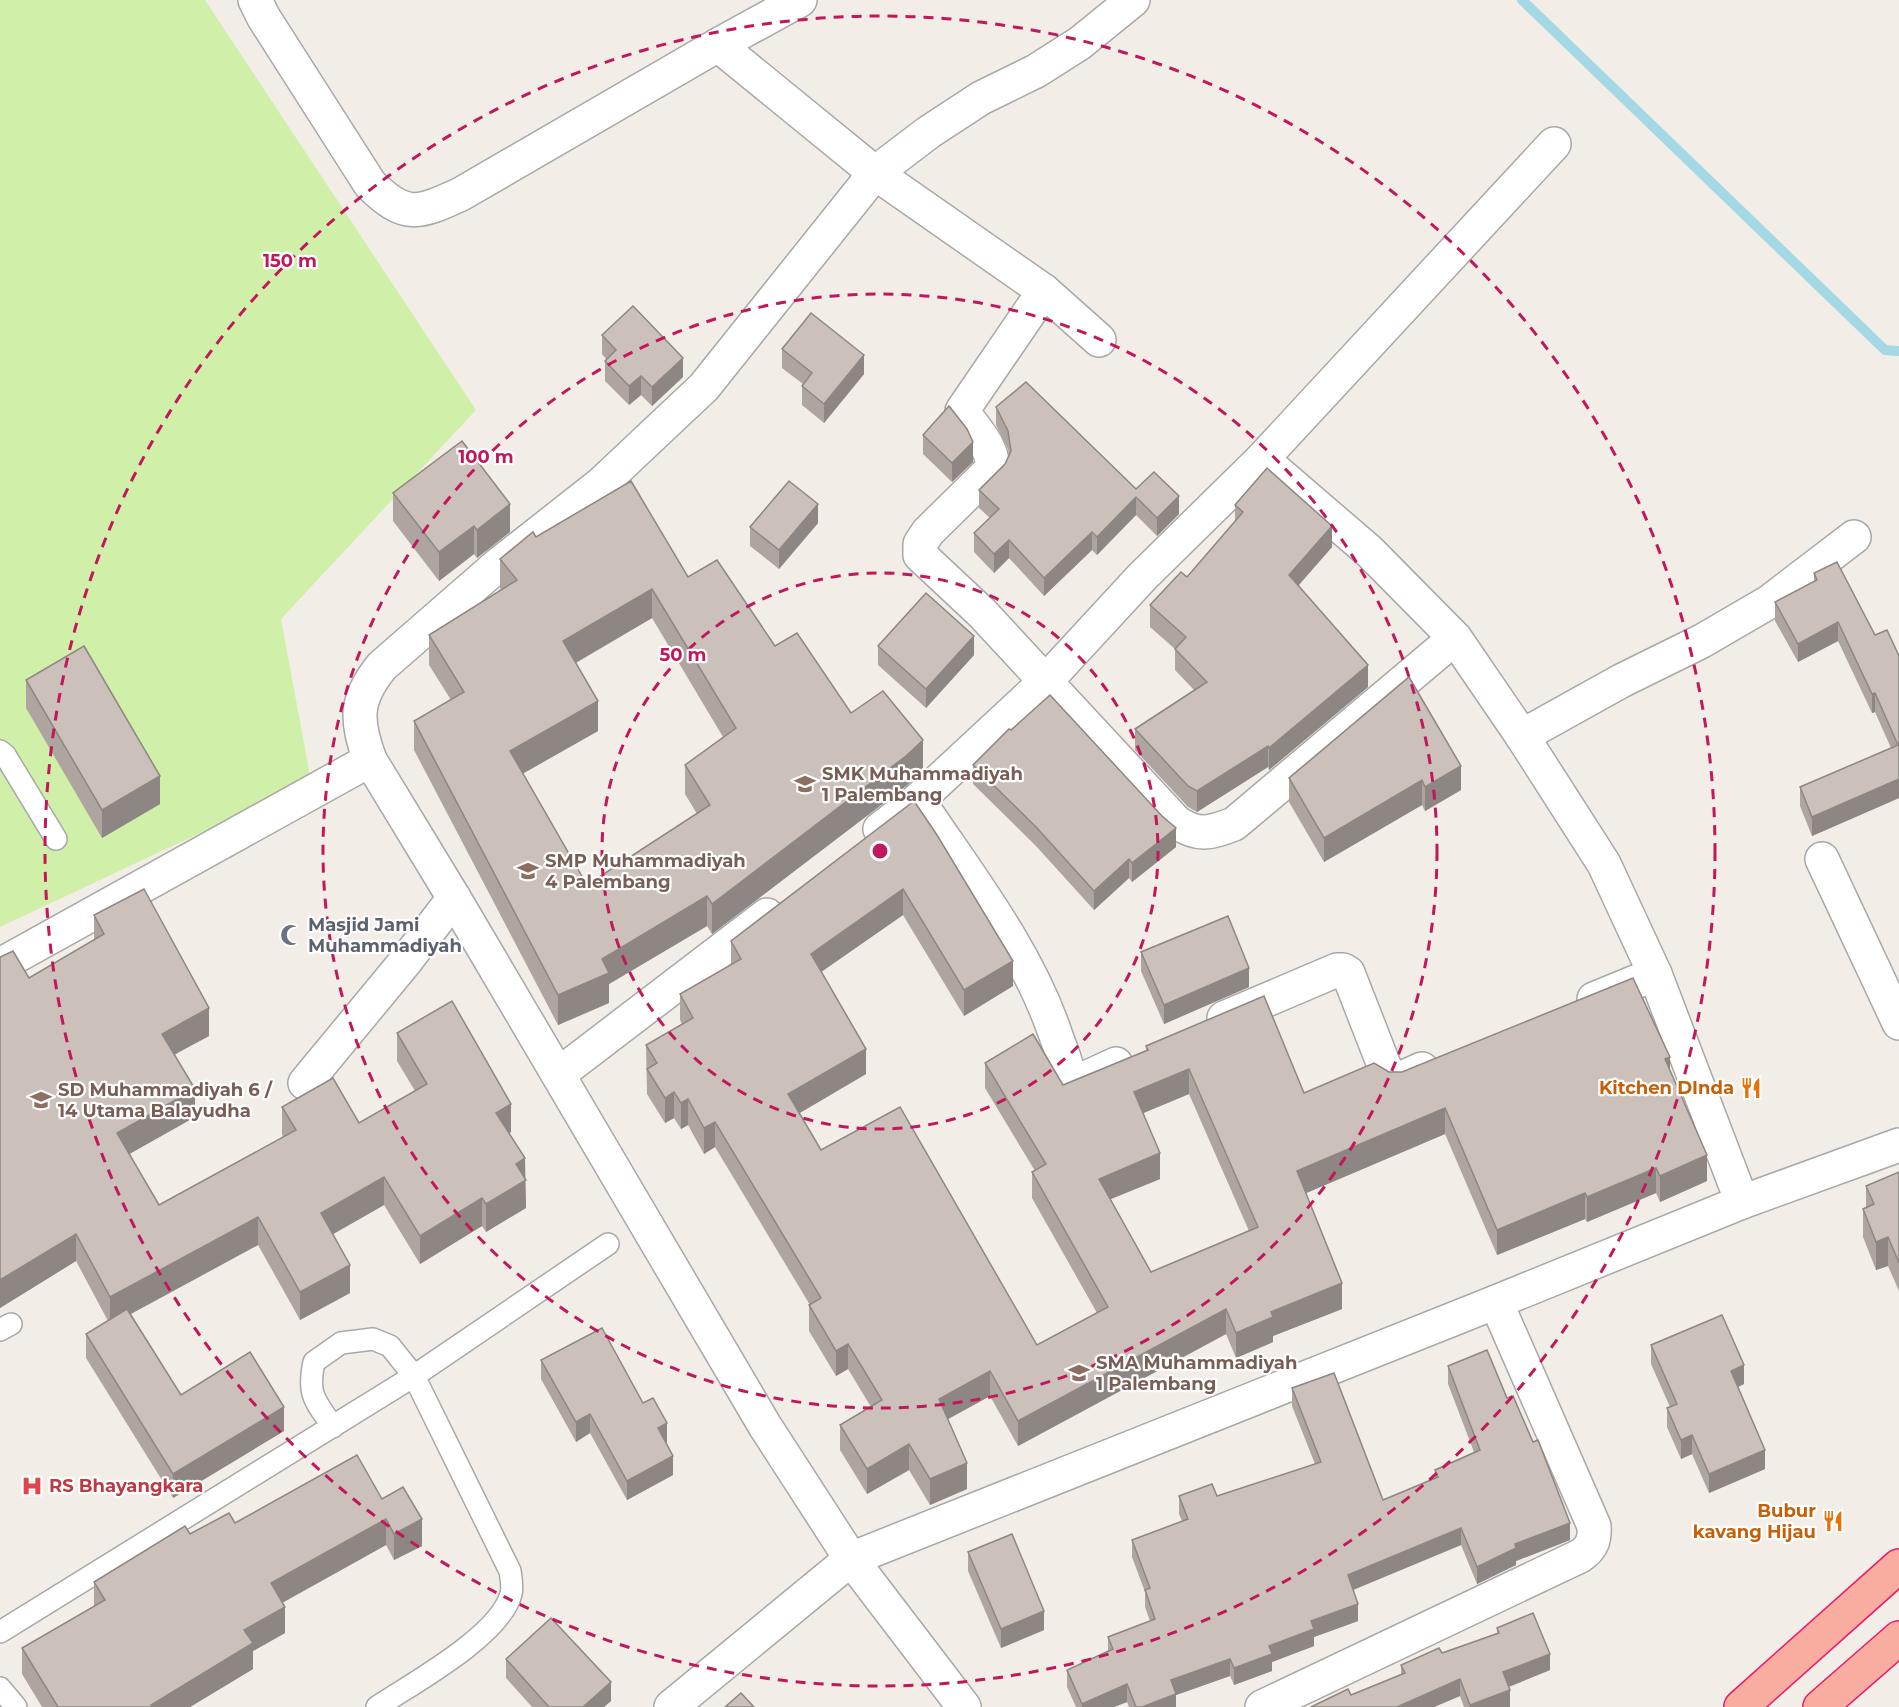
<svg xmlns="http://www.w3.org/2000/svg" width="1899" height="1707" viewBox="0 0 1899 1707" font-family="Montserrat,sans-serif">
<rect width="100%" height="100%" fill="#f2eee7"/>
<polygon fill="#d0f0a9" points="0,0 205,0 476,410 281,619 311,781 0,927"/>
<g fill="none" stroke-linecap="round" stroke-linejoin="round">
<polyline stroke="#a4d8e4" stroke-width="10" points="1522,0 1885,350 1899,351"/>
<defs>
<g id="service">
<polyline points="0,751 5,755 56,839"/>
<polyline points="0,1330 11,1324"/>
<path d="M333,1427C315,1400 307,1396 314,1362L341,1343L373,1339L390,1346L414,1376L510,1571C511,1578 513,1587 511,1594C500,1636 413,1683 377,1707"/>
<polyline points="0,1632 414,1376 608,1244"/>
<polyline points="0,1688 16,1707"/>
</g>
<g id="minor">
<path d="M255,0L264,18L370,184C405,219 418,214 461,194L718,45L800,0"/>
<polyline points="718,45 875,173 1044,291 1099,340"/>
<path d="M1044,291L962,411C973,427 995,448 992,469L928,532L920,544V555L982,613L1176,822C1199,837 1210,833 1234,824L1455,638"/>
<polyline points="1262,459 1369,551 1455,638 1522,736 1604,864 1655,974 1742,1202"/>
<polyline points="1522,736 1621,681 1702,641 1769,602 1854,537"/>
<path d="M918,800C967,874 1026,948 1055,1033C1060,1048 1067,1062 1069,1077L1077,1082L1116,1064"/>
<polyline points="880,829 918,800 1046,681 1142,577 1262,459 1554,144"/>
<polyline points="1822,859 1899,1023"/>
<polyline points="0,965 370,760"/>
<polyline points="1594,999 1655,974"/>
<polyline points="1224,1018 1337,970 1343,970 1348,973 1389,1078 1400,1079 1422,1069"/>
<polyline points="559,1074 767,915"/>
<polyline points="305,1083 405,962 454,898"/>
<polyline points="671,1707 851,1559 1496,1302 1742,1202 1899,1145"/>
<path d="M964,1707L851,1559L765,1426L454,898L370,760C355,720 355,699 382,666L498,565L601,484L704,387L875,173L929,132L981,98L1036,71L1080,43L1133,0"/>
<path d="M1262,1707L1580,1556C1592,1548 1595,1540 1594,1526L1496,1302"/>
</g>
<g id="trunk">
<polyline points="1741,1707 1899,1566"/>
<polyline points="1820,1707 1899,1638"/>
</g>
</defs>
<use href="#service" stroke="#a8a8a8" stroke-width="24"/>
<use href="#minor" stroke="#a8a8a8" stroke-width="36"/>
<use href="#trunk" stroke="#ed186b" stroke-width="36"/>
<use href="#service" stroke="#fff" stroke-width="21"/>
<use href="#minor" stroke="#fff" stroke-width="33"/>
<use href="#trunk" stroke="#f8ada0" stroke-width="33"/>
</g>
<g fill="#afa5a0" fill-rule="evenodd">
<polygon points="602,335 683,377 652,406 641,395 629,405 605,381 605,361 607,360 602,354"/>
<polygon points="782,349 864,374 824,423 802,405 802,386 803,384 782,368"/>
<polygon points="996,407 1136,489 1179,514 1157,536 1136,515 1097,555 1092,550 1044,596 1009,558 994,573 974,552 974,533 990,518 979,508 979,490 1005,464 1009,455 1008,449 996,425"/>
<polygon points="923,435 973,462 952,482 923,454"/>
<polygon points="393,493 510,532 477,558 474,554 439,581 393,521"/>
<polygon points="1235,505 1332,547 1299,585 1368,687 1269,770 1268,767 1197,812 1188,807 1135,750 1135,729 1194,690 1175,670 1175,649 1150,627 1150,605 1187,577 1235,521"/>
<polygon points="818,523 779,569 750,546 750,527"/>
<path d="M536,537L688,577L775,646L851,713L923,770L906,786L712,934L707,926L609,984V1003L558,1025L414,750V721L451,700L429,665V635L501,590L500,588V559ZM652,618L723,737L685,765V794L697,814L587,885L523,773L598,731L576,663Z"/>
<polygon points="1814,573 1875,635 1899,656 1899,798 1812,836 1800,806 1800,787 1891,748 1875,712 1872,713 1838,641 1798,662 1775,621 1775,602 1814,581"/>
<polygon points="878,646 974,655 926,708 878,665"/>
<polygon points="1409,677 1461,790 1425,811 1422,805 1324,862 1289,802 1289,778"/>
<polygon points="26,680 160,804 102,838 26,708"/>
<polygon points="973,765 1176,847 1132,882 1129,878 1094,910 1036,846 973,784"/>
<path d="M914,801L1013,986L964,1016L903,915L821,972L866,1074L799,1113L821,1150L1037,1345L1097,1313L1032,1198V1172L1035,1171L985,1088V1063L1063,1085L1146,1051V1046L1304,1093L1389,1072L1670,1070L1707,1181L1660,1202L1656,1193L1587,1222L1585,1219L1497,1255L1445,1134L1306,1193L1342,1309L1273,1336V1342L1236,1358L1226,1334L1018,1446L990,1396L948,1419L967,1489L930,1505L909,1470L867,1494L840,1450V1425L871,1407L848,1369L836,1376L809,1331V1305H810L715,1147L704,1154L688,1125L681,1129L674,1118L665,1123L647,1094L646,1045L682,1024L680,1020V994L731,965V941ZM1189,1094L1249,1231L1151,1272L1110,1199L1160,1179L1143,1113Z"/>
<polygon points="94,915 209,1036 174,1055 195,1117 129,1154 159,1205 283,1137 282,1134 282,1107 359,1123 415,1091 397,1061 397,1033 511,1132 509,1133 525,1178 526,1208 486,1232 482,1226 420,1264 384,1205 333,1234 350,1293 300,1320 258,1245 131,1314 181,1395 284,1431 173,1498 86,1358 86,1334 108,1321 76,1261 0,1308 0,957 29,978 94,940"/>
<polygon points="1141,952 1249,987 1164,1024 1141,971"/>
<polygon points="1899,1172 1899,1291 1888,1266 1876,1270 1863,1237 1863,1209 1866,1208 1866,1186"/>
<polygon points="1651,1345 1744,1384 1738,1387 1765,1469 1709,1493 1692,1454 1681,1459 1667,1427 1667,1408 1670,1407 1651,1364"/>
<polygon points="541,1360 643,1403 667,1442 666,1443 673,1475 627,1500 590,1433 576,1442 541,1379"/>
<polygon points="1448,1366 1507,1398 1570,1540 1516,1561 1516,1565 1477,1584 1461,1545 1353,1590 1358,1621 1314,1637 1314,1646 1272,1662 1272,1671 1234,1685 1230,1676 1176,1695 1176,1707 1129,1707 1127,1702 1114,1707 1076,1707 1067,1687 1067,1670 1108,1651 1108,1637 1150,1621 1145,1607 1145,1592 1132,1557 1132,1540 1182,1521 1179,1514 1179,1496 1217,1496 1315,1464 1292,1406 1292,1388 1383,1500 1435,1478 1435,1470 1474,1452 1448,1384"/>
<polygon points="382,1499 422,1546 394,1560 386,1545 282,1603 285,1633 253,1651 253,1669 190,1707 42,1707 22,1674 22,1648 94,1606 94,1582 190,1534 235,1523"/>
<polygon points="968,1552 1044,1630 1001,1648 968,1571"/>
<polygon points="1497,1628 1550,1670 1509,1687 1510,1707 1464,1707 1460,1696 1434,1707 1311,1707 1351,1695 1401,1674 1401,1665 1442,1653 1497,1633"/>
<polygon points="506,1659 611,1701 604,1707 532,1707 506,1678"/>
</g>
<g fill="#8e8682">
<polygon points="864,355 864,374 824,423 824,404"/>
<polygon points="683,358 683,377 652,406 652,387"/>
<polygon points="641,376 641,395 629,405 629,386"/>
<polygon points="973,442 973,462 952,482 952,463"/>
<polygon points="1179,496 1179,514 1157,536 1157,518"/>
<polygon points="1136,497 1136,515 1097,555 1097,537"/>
<polygon points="510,504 510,532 477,558 477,530"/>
<polygon points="818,504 818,523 779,569 779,550"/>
<polygon points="474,526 474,554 439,581 439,552"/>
<polygon points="1332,526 1332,547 1289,596 1289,575"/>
<polygon points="1092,532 1092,550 1044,596 1044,578"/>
<polygon points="1009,540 1009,558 994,573 994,554"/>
<polygon points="652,589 652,618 563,670 563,641"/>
<polygon points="1838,622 1838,641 1798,662 1798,644"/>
<polygon points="974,636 974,655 926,708 926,689"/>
<polygon points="1368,665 1368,687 1269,770 1269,748"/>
<polygon points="1875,693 1875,712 1872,713 1872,694"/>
<polygon points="598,701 598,731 510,781 510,751"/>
<polygon points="923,740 923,770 906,786 712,934 712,904"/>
<polygon points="1268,746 1268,767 1197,812 1197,791"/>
<polygon points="1461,766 1461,790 1425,811 1425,787"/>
<polygon points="160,776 160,804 102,838 102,810"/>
<polygon points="1899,779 1899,798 1812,836 1812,817"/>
<polygon points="1422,780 1422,805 1324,862 1324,838"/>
<polygon points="1176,828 1176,847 1132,882 1132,863"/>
<polygon points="1129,859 1129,878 1094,910 1094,891"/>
<polygon points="903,889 903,915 811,979 811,954"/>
<polygon points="707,896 707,926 609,984 609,1003 558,1025 558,995 602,959"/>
<polygon points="1013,961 1013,986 964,1016 964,990"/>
<polygon points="1249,968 1249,987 1164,1024 1164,1005"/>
<polygon points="209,1008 209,1036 162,1061 162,1034"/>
<polygon points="866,1049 866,1074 788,1120 788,1094"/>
<polygon points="1670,1057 1670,1082 1665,1059"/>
<polygon points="1189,1069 1189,1094 1134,1117 1134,1092"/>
<polygon points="195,1089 195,1117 117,1161 117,1133"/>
<polygon points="674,1092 674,1118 665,1123 665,1098"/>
<polygon points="688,1099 688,1125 681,1129 681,1103"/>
<polygon points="511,1104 511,1132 496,1141 496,1113"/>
<polygon points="1445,1108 1445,1134 1297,1197 1297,1171"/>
<polygon points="715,1122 715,1147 704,1154 704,1128"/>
<polygon points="1160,1153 1160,1179 1099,1204 1099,1179"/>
<polygon points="1707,1155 1707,1181 1660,1202 1660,1176"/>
<polygon points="525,1158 526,1208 486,1232 486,1204 516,1164"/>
<polygon points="1656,1168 1656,1193 1587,1222 1587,1197"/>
<polygon points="384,1177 384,1205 321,1241 321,1213"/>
<polygon points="1585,1193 1585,1219 1497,1255 1497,1230"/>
<polygon points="482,1198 482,1226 420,1264 420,1236"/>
<polygon points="258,1217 258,1245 110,1325 110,1297"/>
<polygon points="76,1234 76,1261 0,1308 0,1280"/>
<polygon points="1888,1237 1888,1266 1876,1270 1876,1242"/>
<polygon points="350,1265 350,1293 300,1320 300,1292"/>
<polygon points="1342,1283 1342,1309 1273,1336 1273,1342 1236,1358 1236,1333 1271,1312"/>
<polygon points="1226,1309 1226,1334 1018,1446 1018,1421"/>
<polygon points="848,1344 848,1369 836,1376 836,1351"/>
<polygon points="1744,1365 1744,1384 1731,1390 1731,1371"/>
<polygon points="990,1371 990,1396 939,1424 939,1399"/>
<polygon points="284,1407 284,1431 173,1498 173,1474"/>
<polygon points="590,1414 590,1433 576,1442 576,1422"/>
<polygon points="667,1423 667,1442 658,1447 658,1428"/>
<polygon points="1692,1435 1692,1454 1681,1459 1681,1440"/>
<polygon points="909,1444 909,1470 867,1494 867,1469"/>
<polygon points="1765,1450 1765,1469 1709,1493 1709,1474"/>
<polygon points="673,1456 673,1475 627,1500 627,1481"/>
<polygon points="967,1463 967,1489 930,1505 930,1479"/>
<polygon points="386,1519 386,1545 271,1609 271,1583"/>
<polygon points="422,1519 422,1546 394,1560 394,1534"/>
<polygon points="1570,1523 1570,1540 1516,1561 1516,1565 1477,1584 1477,1567 1515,1544"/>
<polygon points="1461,1528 1461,1545 1348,1592 1348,1575"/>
<polygon points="1358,1604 1358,1621 1314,1637 1314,1646 1272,1662 1272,1671 1234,1685 1234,1668 1311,1621"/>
<polygon points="285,1607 285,1633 253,1651 253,1669 190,1707 151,1707 151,1705 244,1630"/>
<polygon points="1044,1611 1044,1630 1001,1648 1001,1629"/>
<polygon points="1550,1654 1550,1670 1503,1689 1503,1672"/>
<polygon points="1230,1659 1230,1676 1176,1695 1176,1707 1142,1707 1171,1680"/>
<polygon points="1460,1679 1460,1696 1434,1707 1397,1707"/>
<polygon points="611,1682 611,1701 604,1707 583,1707"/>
<polygon points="1127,1684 1127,1702 1114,1707 1082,1707 1082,1704"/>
<polygon points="1510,1690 1510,1707 1470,1707 1470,1705"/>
</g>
<g fill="#cbc0ba" stroke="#8e8682" stroke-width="1.5" fill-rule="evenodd">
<polygon points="633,306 683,358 652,387 641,376 629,386 605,361 616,350 602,335"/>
<polygon points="811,313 864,355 824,404 802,386 812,373 782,349"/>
<polygon points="1026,382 1136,489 1154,472 1179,496 1157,518 1136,497 1097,537 1092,532 1044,578 1009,540 994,554 974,533 999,509 979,490 1005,464 1011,451 1008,431 996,407"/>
<polygon points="949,406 967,429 973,442 952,463 923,435"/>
<polygon points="462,441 510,504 477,530 474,526 439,552 393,493"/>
<polygon points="1267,468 1332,526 1289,575 1368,665 1269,748 1268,746 1197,791 1188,786 1135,729 1207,682 1175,649 1186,637 1150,605 1181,572 1187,577 1243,512 1235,505"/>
<path d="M631,481L688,577L717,560L775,646L797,633L851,713L883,691L923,740L906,756L712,904L707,896L602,959L609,973L558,995L414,721L464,692L429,635L517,580L500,559L533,532L536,537ZM652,589L736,728L685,765L710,805L587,885L510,751L598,701L563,641Z"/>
<polygon points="789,481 818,504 779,550 750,527"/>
<polygon points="1837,562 1875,635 1887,630 1899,656 1899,779 1812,817 1800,787 1898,745 1875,693 1872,694 1838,622 1798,644 1775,602 1817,580 1814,573"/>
<polygon points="926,593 974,636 926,689 878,646"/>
<polygon points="84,646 160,776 102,810 26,680"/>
<polygon points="1409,677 1461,766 1425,787 1422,780 1324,838 1289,778"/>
<polygon points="1050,695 1162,816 1176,828 1132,863 1129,859 1094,891 1036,827 973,765 1009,729 1011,730"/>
<path d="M914,801L937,835L1013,961L964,990L903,889L811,954L866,1049L788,1094L821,1150L900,1107L1037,1345L1108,1307L1032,1172L1046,1164L985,1063L1033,1034L1063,1085L1148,1050L1146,1046L1264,996L1304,1093L1374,1063L1389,1072H1402L1633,978L1670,1057L1665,1059L1707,1155L1660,1176L1656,1168L1587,1197L1585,1193L1497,1230L1445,1108L1297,1171L1342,1283L1271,1312L1273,1317L1236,1333L1226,1309L1018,1421L990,1371L939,1399L967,1463L930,1479L909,1444L867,1469L840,1425L882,1400L848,1344L836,1351L809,1305L821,1298L715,1122L704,1128L688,1099L681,1103L674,1092L665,1098L647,1069L657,1063L646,1045L693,1018L680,994L741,959L731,941ZM1189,1069L1258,1227L1151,1272L1099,1179L1160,1153L1134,1092Z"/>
<polygon points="144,889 209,1008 162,1034 195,1089 117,1133 159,1205 296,1130 282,1107 333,1078 359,1123 427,1084 397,1033 452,1001 511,1104 496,1113 525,1158 516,1164 526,1180 486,1204 482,1198 420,1236 384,1177 321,1213 350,1265 300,1292 258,1217 110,1297 76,1234 0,1280 0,957 13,951 29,978 104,934 94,915"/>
<polygon points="1228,916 1249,968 1164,1005 1141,952"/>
<polygon points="1899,1172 1899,1263 1888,1237 1876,1242 1863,1209 1874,1204 1866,1186"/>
<polygon points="127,1309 181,1395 250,1352 284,1407 173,1474 86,1334"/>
<polygon points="1722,1315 1744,1365 1731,1371 1765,1450 1709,1474 1692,1435 1681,1440 1667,1408 1677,1404 1651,1345"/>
<polygon points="602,1328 643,1403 653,1398 667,1423 658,1428 673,1456 627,1481 590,1414 576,1422 541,1360"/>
<polygon points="1487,1350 1507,1398 1513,1396 1533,1442 1538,1440 1570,1523 1515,1544 1516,1548 1477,1567 1461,1528 1348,1575 1358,1604 1311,1621 1314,1629 1269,1646 1272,1654 1234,1668 1230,1659 1171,1680 1176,1694 1142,1707 1136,1707 1127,1684 1082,1704 1067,1670 1113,1649 1108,1637 1155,1619 1145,1590 1150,1588 1132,1540 1188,1519 1179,1496 1212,1484 1217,1496 1321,1462 1292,1388 1334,1373 1383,1500 1438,1477 1435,1470 1480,1450 1448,1366"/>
<polygon points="357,1455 382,1499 403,1487 422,1519 394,1534 386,1519 271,1583 285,1607 244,1630 253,1643 151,1705 152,1707 58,1707 22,1648 105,1600 94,1582 185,1526 190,1534 229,1513 235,1523"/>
<polygon points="1012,1534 1044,1611 1001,1629 968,1552"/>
<polygon points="1533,1613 1550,1654 1503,1672 1510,1690 1470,1705 1460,1679 1397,1707 1311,1707 1348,1689 1351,1695 1405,1673 1401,1665 1439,1648 1442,1653 1499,1633 1497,1628"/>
<polygon points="551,1618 611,1682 583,1707 549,1707 506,1659"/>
<polygon points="741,1693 754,1707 725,1707"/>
</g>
<g fill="none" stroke="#c2185b" stroke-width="3" stroke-dasharray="10 8">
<circle cx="880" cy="851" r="278"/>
<circle cx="880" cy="851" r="557"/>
<circle cx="880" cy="851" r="835"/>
</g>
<defs>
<symbol id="school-bare" viewBox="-9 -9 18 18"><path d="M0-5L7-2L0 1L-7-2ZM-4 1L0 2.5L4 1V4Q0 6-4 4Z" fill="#8d6e63" stroke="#fff" stroke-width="2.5" paint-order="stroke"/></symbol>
<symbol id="mosque-bare" viewBox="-9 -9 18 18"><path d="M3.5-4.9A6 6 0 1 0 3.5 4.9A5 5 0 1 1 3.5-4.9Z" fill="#6b7280" stroke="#fff" stroke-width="2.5" paint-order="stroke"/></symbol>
<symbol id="restaurant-bare" viewBox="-9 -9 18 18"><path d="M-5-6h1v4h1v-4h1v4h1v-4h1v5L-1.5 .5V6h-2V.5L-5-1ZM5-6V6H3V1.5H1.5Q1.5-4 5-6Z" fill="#e8710a" stroke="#fff" stroke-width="2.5" paint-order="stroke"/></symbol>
<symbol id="hospital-bare" viewBox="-9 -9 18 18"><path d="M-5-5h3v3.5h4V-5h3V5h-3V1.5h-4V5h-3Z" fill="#e0444e" stroke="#fff" stroke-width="2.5" paint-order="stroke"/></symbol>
</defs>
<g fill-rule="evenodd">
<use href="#school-bare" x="790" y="769" width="30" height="30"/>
<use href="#school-bare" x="513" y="856" width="30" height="30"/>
<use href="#mosque-bare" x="276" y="920" width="30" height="30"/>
<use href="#restaurant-bare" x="1736" y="1073" width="30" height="30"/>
<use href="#school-bare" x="26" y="1085" width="30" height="30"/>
<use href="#school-bare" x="1064" y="1358" width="30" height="30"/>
<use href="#hospital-bare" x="17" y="1471" width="30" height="30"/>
<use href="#restaurant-bare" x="1818" y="1506" width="30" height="30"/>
</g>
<g text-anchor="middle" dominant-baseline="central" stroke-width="4.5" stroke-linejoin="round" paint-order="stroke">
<g font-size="18" font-weight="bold" fill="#785e54" stroke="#fff" text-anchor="start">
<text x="822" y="774">SMK Muhammadiyah<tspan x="822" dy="21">1 Palembang</tspan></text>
<text x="545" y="861">SMP Muhammadiyah<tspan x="545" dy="21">4 Palembang</tspan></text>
<text x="58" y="1090">SD Muhammadiyah 6 /<tspan x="58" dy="21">14 Utama Balayudha</tspan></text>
<text x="1096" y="1363">SMA Muhammadiyah<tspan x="1096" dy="21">1 Palembang</tspan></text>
</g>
<g font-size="18" font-weight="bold" fill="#5b616d" stroke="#fff" text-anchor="start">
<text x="308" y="925">Masjid Jami<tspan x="308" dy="21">Muhammadiyah</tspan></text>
</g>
<g font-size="18" font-weight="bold" fill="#c56008" stroke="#fff" text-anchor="end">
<text x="1734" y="1088">Kitchen DInda</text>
<text x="1816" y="1511">Bubur<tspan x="1816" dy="21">kavang Hijau</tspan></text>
</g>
<g font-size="18" font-weight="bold" fill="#be3a42" stroke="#fff" text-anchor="start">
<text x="49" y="1486">RS Bhayangkara</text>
</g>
</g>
<circle cx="880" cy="851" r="9" fill="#c2185b" stroke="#fff" stroke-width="3"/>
<g font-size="18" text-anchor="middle" font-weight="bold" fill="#c2185b" stroke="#fff" stroke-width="4.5" stroke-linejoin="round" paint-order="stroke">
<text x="290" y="267">150 m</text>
<text x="486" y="463">100 m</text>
<text x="683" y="661">50 m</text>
</g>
</svg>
